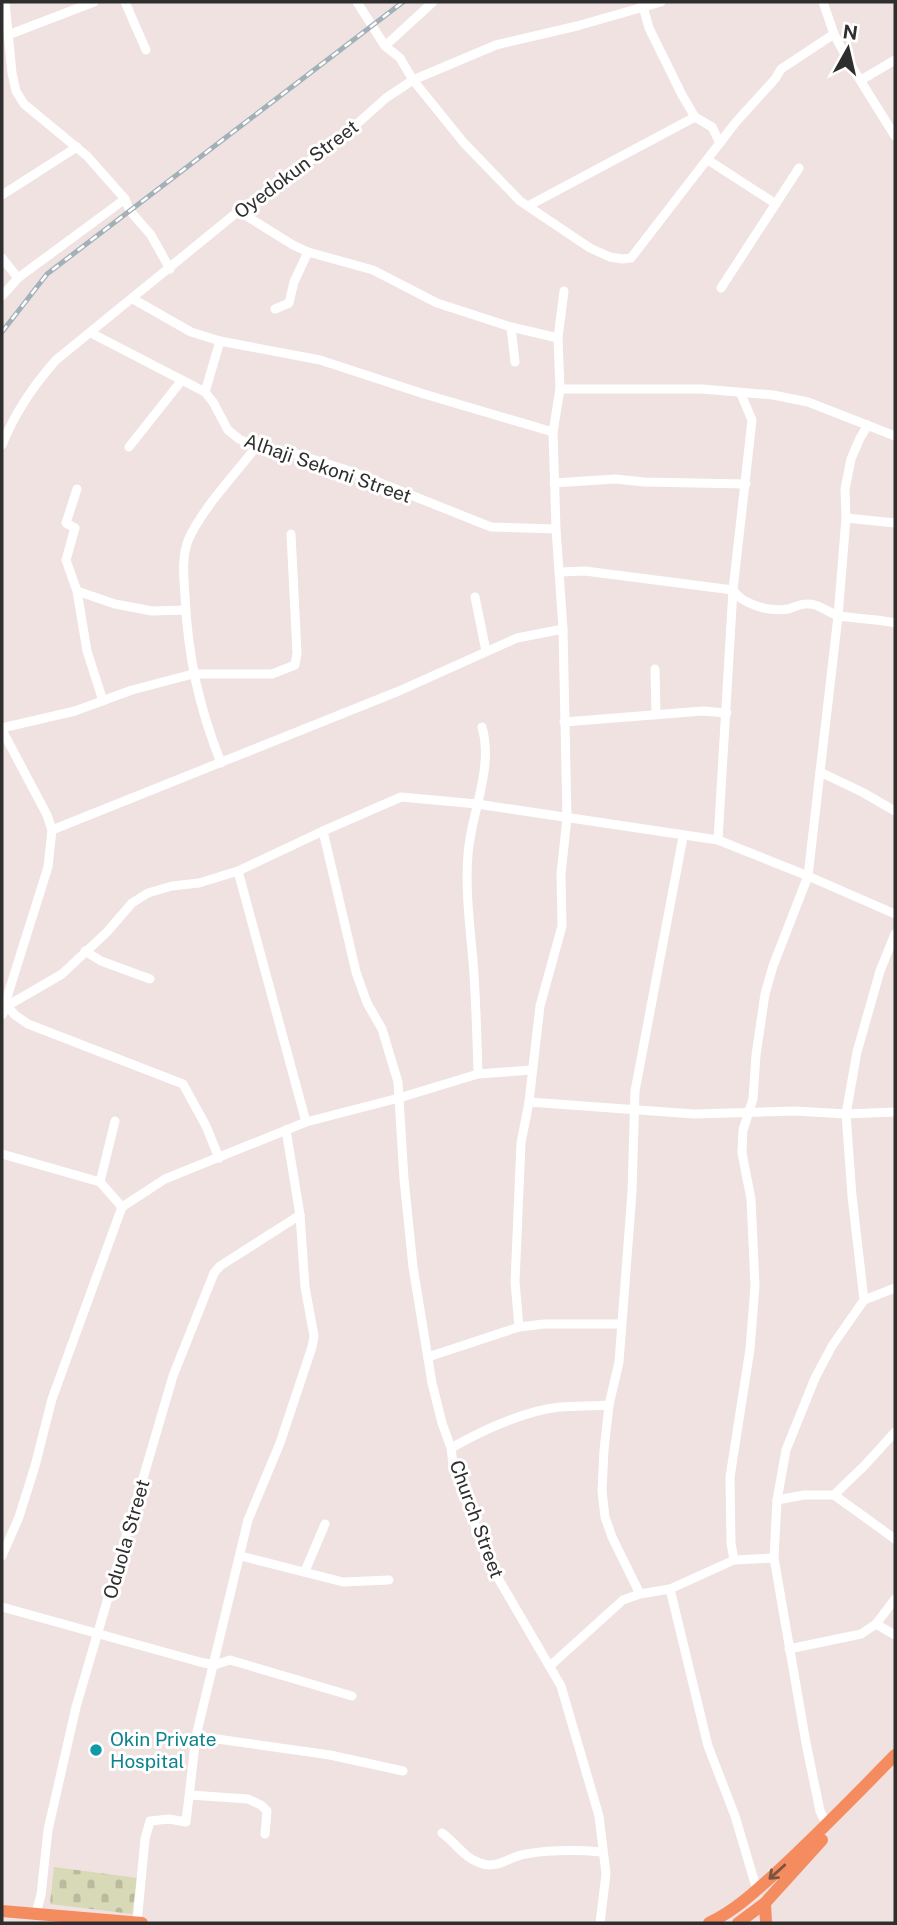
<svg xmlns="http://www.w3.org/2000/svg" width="897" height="1925" viewBox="0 0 897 1925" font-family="'Public Sans',sans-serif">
<defs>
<pattern id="cemetery-stones" width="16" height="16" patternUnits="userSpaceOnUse" patternTransform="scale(1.75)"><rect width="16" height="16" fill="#d8d9b7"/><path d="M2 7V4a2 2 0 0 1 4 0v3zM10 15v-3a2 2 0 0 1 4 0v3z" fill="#babb9e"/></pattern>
</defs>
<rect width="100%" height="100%" fill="#efe2e0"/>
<polygon fill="url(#cemetery-stones)" points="54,1867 137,1878 132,1914 50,1904"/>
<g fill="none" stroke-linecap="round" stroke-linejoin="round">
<g stroke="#fff" stroke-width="9">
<polyline points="5,2 12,73 16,91 24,104 87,156 125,199 130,211 151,235 170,269"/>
<polyline points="125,2 146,50"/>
<polyline points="357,2 385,46 400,58 413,80 464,143 520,201 590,248 610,257 622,259 631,258 736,122 775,79 781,69 834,34"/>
<polyline points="823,2 834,34 850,64 895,136"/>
<polyline points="642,3 649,28 682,95 695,117 712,127 720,143"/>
<polyline points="8,35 94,2"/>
<polyline points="385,46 433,2"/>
<polyline points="861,80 895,60"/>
<polyline points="708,160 776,204"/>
<polyline points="2,195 77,147"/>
<polyline points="528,206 695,117"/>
<polyline points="240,212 293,245 308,252 373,270 437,303 511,327 558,338"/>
<polyline points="2,258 18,278"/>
<polyline points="721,288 799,168"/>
<polyline points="2,296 18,278 125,199"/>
<polyline points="133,299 191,332 220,341 320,360 424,394 553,432"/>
<polyline points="275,309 289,303 294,282 308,252"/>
<polyline points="511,327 515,362"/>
<polyline points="91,333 205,392 213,402 228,430 239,439 256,447 296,454 353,472 491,527 556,529"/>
<polyline points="560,389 702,389 773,395 808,402 895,436"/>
<polyline points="205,392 220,341"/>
<path d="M2,445C15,412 33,386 56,360L235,214L339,140L386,98L413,80L496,45L577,26L661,2"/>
<polyline points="129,447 182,380"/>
<polyline points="554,483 615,479 644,482 746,484"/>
<polyline points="77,489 66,523 75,528 66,560 77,591 87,651 103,701"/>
<polyline points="846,518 895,523"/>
<path d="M560,572L585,571L733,590C743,605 770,612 788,609C795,607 802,603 809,604C821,604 829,614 840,616C858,619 877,619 895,623"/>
<polyline points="77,591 115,604 152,611 185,610"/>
<polyline points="475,597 486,651"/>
<polyline points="655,669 656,715"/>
<polyline points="564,722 703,711 727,713"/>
<polyline points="2,728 75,711 132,690 193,674 272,674 295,665 297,653 291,534"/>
<polyline points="2,730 47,815 52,830 48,867 3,1010"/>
<path d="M221,763C199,707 188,658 185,596C184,577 181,557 189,538C205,505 234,476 256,447"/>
<polyline points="820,772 862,792 895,811"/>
<polyline points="52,830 399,691 517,638 563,629"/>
<polyline points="323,831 356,972 367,1003 382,1029 398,1082 404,1179 413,1267 432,1383 442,1423 451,1448 453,1464 488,1561 561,1686 599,1816 606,1874 600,1923"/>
<polyline points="718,840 733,590 752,420 741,394"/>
<polyline points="238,871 306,1122"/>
<polyline points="85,951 101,961 150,979"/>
<polyline points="7,1006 15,1015 28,1024 183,1084 206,1126 219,1158"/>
<polyline points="2,1015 7,1006 62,974 107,932 132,903 148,893 172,886 199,883 238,871 323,831 401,797 477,804 718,840 808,876 895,914"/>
<path d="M478,1074C477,1036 476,999 473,961C470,926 465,890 468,854C471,813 494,768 482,727"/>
<polyline points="529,1102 694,1114 795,1111 846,1114 895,1112"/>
<polyline points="2,1154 100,1182 122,1207"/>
<polyline points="100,1182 115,1121"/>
<polyline points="864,1300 852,1196 846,1114 857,1052 880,971 895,934"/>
<polyline points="519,1327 515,1282 521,1143 529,1102 540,1006 562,926 561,874 567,818 563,629 556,529 553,432 560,389 558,338 564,291"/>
<polyline points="428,1357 519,1327 544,1324 621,1324"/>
<path d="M451,1448C483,1430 523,1411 560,1407C576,1406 593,1406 609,1405"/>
<polyline points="834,1495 865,1465 895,1432"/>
<polyline points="777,1500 804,1495 834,1495 895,1539"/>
<polyline points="2,1556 19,1517 35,1466 52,1399 122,1207 165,1179 306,1122 399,1098 478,1074 532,1070"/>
<polyline points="241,1556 343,1582 389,1580"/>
<polyline points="734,1560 731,1543 730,1477 750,1349 755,1286 751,1199 742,1153 743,1130 753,1099 756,1055 765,994 773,966 808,876 838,616 846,518 845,489 851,459 860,438 868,425"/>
<polyline points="305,1571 325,1524"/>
<polyline points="670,1589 708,1746 735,1816 757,1890"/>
<polyline points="640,1594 612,1537 605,1517 602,1491 604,1450 609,1405 619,1362 632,1192 635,1091 683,837"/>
<polyline points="2,1607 200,1662 214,1665 230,1660 352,1696"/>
<polyline points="876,1624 895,1635"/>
<polyline points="789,1649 861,1634 876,1624 895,1599"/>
<polyline points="550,1666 623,1600 640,1594 670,1589 734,1560 774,1558"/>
<polyline points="196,1736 330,1755 403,1771"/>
<polyline points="190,1795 248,1799 261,1805 267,1811 265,1834"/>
<polyline points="827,1826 820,1811 806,1743 774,1558 777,1500 786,1450 815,1378 832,1346 864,1300 895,1288"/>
<path d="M442,1833C455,1842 464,1858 480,1863C498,1870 509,1856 526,1854C550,1850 578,1850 602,1852"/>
<polyline points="36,1913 41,1895 48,1830 76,1707 173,1376 214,1273 220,1266 300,1215"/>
<polyline points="137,1923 145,1839 150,1821 169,1819 186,1822 196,1736 248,1520 280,1443 312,1347 314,1336 305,1287 300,1215 286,1130"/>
</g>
<g stroke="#f48c60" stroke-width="12">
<polyline points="765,1903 766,1923"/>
<polyline points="2,1911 142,1923"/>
<path d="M709,1923C736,1910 757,1890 779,1870C819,1833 857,1794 895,1755"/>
<polyline points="738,1923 765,1903 822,1840"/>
</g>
<defs>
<polyline id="rail" points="2,332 47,274 403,2"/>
</defs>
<use href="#rail" stroke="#a2b0b8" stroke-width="5"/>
<use href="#rail" stroke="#fff" stroke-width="2.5" stroke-dasharray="8" stroke-linecap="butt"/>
</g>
<defs><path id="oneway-shaft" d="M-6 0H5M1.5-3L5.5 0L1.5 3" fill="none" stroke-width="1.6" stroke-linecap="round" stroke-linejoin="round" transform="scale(1.75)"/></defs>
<use stroke="#7d5442" href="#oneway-shaft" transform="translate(777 1872) rotate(138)"/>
<circle fill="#0f9aa8" stroke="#fff" stroke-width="2.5" cx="96" cy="1750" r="7"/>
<g text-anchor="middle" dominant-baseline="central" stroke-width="6" stroke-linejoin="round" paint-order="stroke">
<g font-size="19" fill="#2e2e2e" stroke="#fff">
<text transform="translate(296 169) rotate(-37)">Oyedokun Street</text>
<text transform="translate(328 468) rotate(19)">Alhaji Sekoni Street</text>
<text transform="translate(477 1519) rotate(70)">Church Street</text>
<text transform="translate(126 1539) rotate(-74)">Oduola Street</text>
</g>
<g font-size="19" fill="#0d838f" stroke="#fff" text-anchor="start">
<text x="110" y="1739">Okin Private<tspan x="110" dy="22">Hospital</tspan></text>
</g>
</g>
<rect width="897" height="1925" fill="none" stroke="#2e2e2e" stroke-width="7"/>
<g transform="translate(848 49) rotate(8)" stroke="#ffffff" stroke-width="5" paint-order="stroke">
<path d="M0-5L12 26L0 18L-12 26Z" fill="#2e2e2e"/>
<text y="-10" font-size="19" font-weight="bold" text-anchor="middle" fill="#2e2e2e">N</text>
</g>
</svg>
